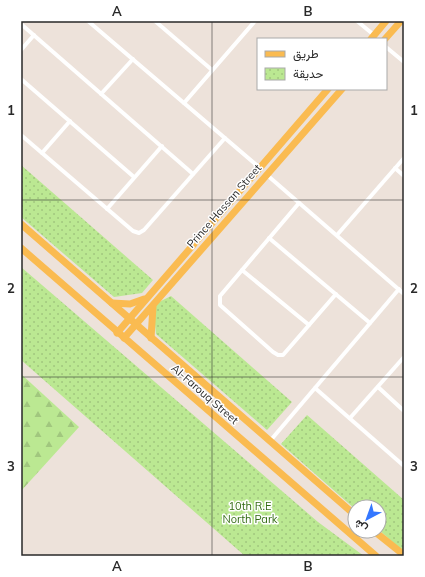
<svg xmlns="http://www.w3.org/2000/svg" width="425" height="577" viewBox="0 0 425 577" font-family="Mulish,Vazirmatn,sans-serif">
<defs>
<pattern id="forest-firs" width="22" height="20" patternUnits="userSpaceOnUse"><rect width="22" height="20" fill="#bbe892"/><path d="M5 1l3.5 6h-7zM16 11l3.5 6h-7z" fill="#a1c77e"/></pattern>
<pattern id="park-dots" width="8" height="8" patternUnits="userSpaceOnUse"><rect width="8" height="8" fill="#bbe892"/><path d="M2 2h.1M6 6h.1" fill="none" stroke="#a1c77e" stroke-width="1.8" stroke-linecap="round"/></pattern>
</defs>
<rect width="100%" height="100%" fill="#ede2da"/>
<polygon fill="url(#forest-firs)" points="21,374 79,427 21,491"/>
<g fill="url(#park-dots)">
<polygon points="21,165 153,280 142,293 114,297 21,217"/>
<polygon points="21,267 318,522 364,556 245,556 21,360"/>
<polygon points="171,296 292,402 267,430 156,334 153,305"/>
<polygon points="307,415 404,500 404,552 379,530 379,507 355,507 355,509 281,444"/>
</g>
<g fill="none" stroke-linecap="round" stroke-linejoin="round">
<g stroke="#fff" stroke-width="4">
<polyline points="88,21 260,168"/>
<polyline points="155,21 212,70"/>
<polyline points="357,21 374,35"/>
<polyline points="21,24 193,174"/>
<polyline points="386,47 404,62"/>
<polyline points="21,50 34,35"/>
<polyline points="21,79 134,177"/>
<polyline points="101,94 133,59"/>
<polyline points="184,103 255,21"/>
<polyline points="21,135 133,231 139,233 144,230 225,138"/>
<polyline points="42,153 70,121"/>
<polyline points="395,168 404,176"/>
<polyline points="267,175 404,294"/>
<polyline points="299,203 220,296 220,305 273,352 278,355 283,355 336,294"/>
<polyline points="107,209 162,146"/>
<polyline points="337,235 404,158"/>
<polyline points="269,238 370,323"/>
<polyline points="242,270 309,325"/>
<polyline points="378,387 404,411"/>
<polyline points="315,388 404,466"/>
<polyline points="350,418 404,357"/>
<polyline points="270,441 399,289"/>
</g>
<g stroke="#fabb51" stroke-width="7">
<polyline points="371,39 386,21"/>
<polyline points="385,39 401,21"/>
<polyline points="21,224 355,515"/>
<polyline points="21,248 376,556"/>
<polyline points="112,303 130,304 144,299"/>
<polyline points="117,333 328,89"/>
<polyline points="124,338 342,89"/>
<polyline points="151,338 153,307"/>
<polyline points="374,531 404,555"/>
</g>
</g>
<path fill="none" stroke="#292929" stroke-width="1" stroke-opacity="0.55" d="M212,21V556M21,200H404M21,377H404"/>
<g text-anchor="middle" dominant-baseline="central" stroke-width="3" stroke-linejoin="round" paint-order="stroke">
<g font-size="11" fill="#292929" stroke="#fff">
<text transform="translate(224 206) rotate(-49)">Prince Hassan Street</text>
<text transform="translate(205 394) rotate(41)">Al-Farouq Street</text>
</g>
<g font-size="11" fill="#336b14" stroke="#fff">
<text x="250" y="506">10th R.E<tspan x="250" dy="13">North Park</tspan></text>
</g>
</g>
<rect width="425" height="577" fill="none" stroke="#ffffff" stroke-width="44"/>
<rect x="257" y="38" width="130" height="52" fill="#ffffff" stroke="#a9a9a9"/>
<rect x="265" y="51" width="20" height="6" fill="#fabb51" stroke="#a9a9a9"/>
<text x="293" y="58" font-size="12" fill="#292929">طريق</text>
<rect x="265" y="68" width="20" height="12" fill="url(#park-dots)" stroke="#a9a9a9"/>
<text x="293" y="78" font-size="12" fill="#292929">حديقة</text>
<g transform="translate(367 519) rotate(221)"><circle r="19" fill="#ffffff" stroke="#a9a9a9"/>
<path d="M0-3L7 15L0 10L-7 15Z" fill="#3477ff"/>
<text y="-6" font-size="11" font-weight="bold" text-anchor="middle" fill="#292929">ش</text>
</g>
<rect x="22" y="22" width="381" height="533" fill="none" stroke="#292929" stroke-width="1.5"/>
<g font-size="13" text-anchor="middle" font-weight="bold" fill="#292929">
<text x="117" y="16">A</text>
<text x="308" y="16">B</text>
<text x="11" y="115">1</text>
<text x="414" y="115">1</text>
<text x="11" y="293">2</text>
<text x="414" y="293">2</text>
<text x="11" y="471">3</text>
<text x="414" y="471">3</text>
<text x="117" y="571">A</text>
<text x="308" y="571">B</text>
</g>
</svg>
